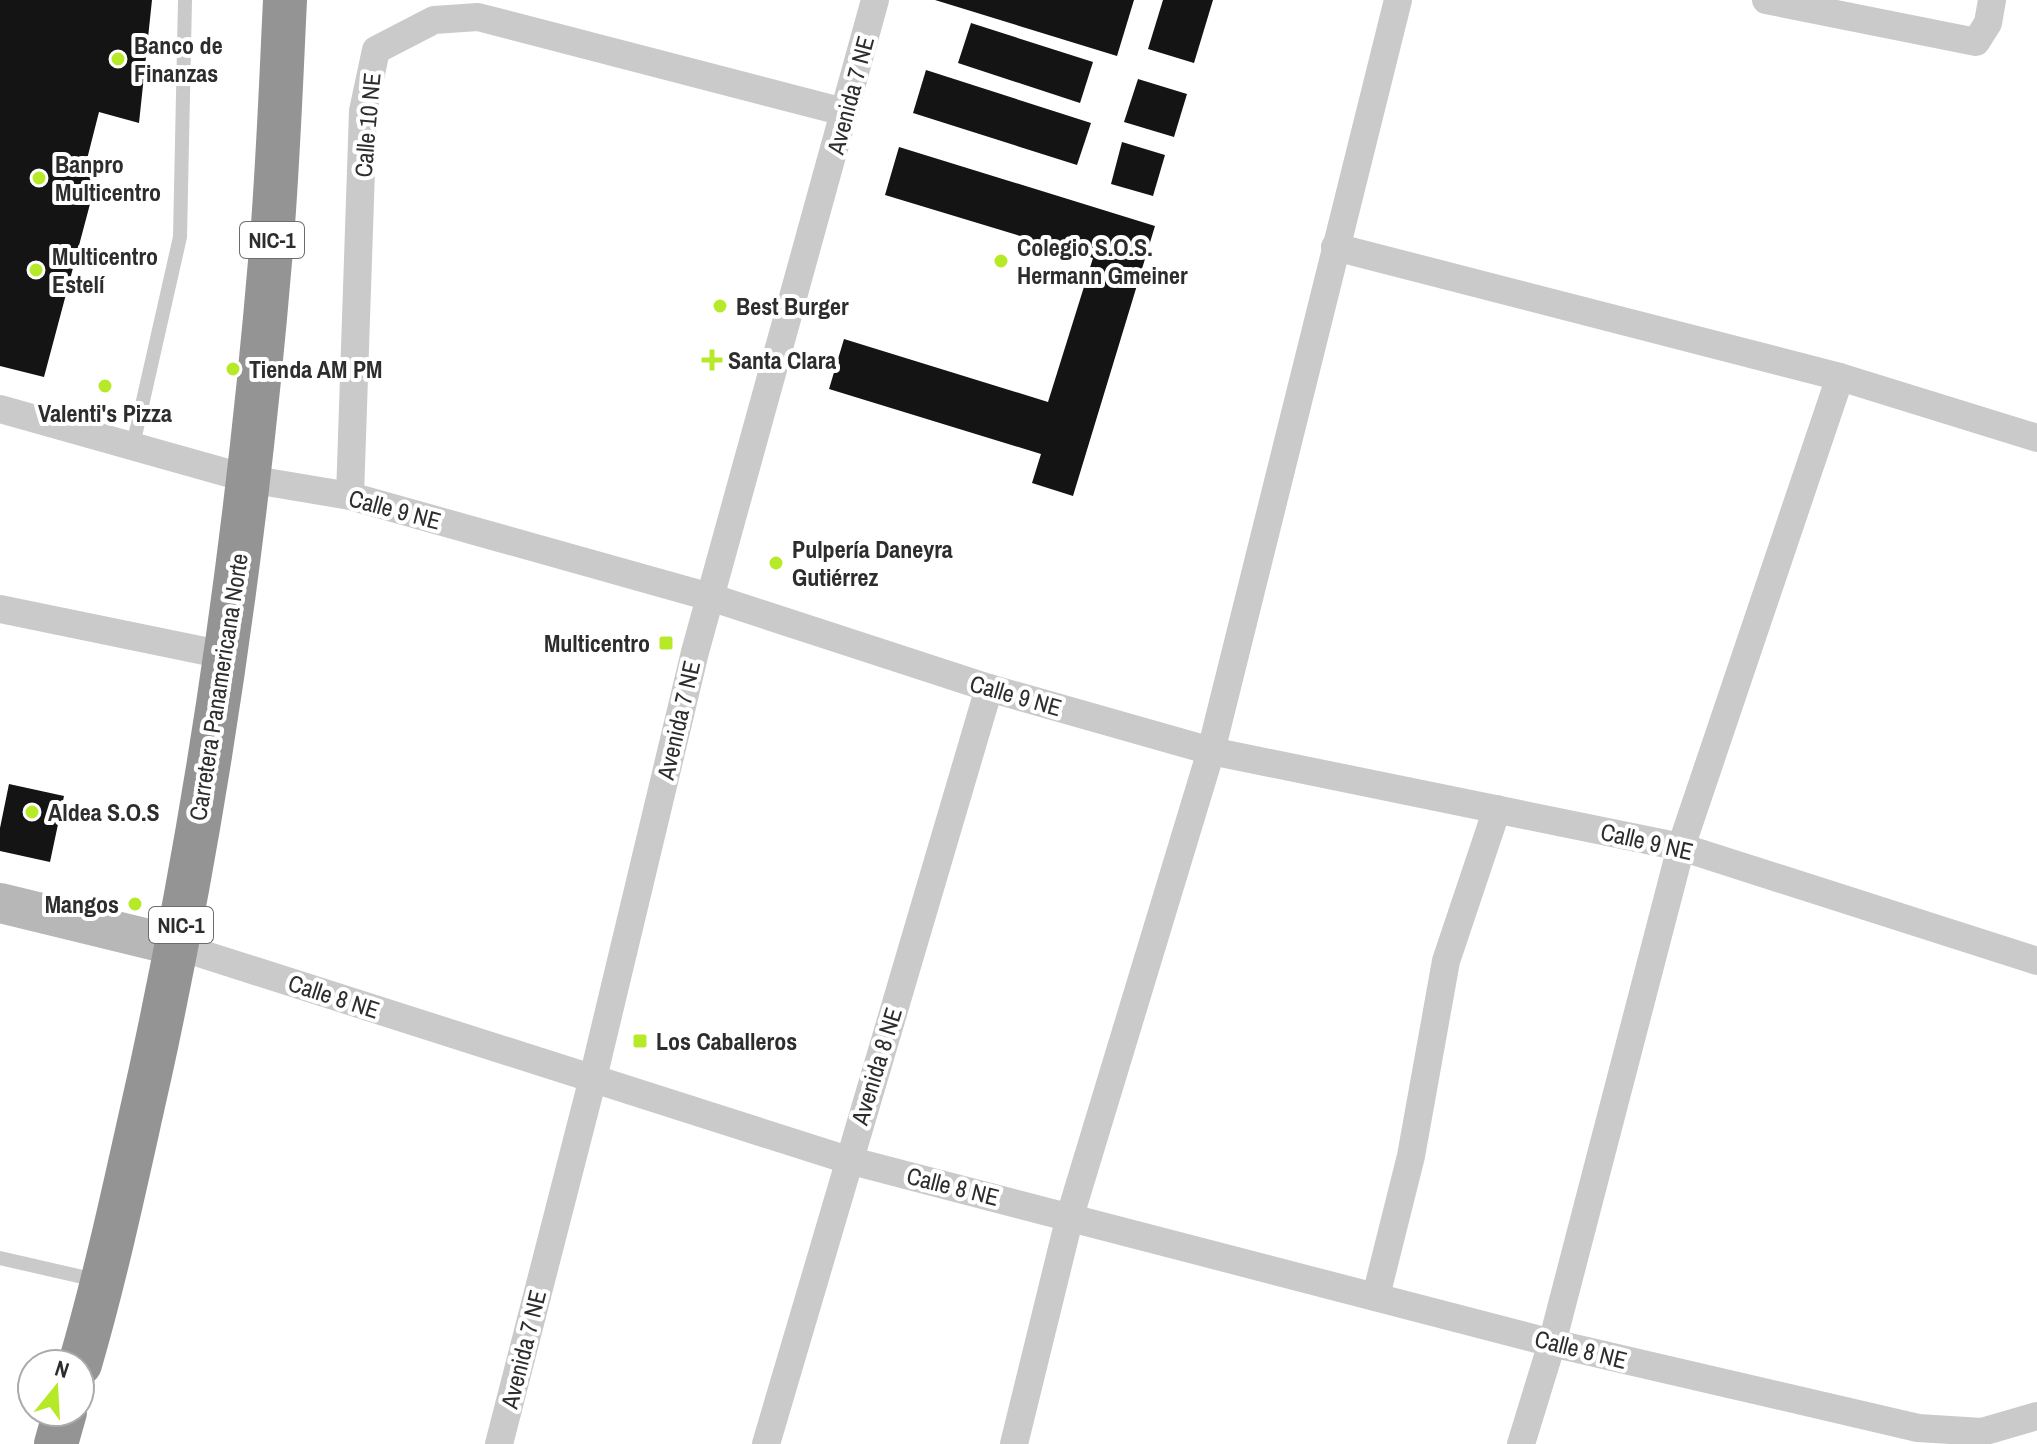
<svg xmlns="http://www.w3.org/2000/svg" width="2037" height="1444" viewBox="0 0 2037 1444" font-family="'Archivo Narrow',sans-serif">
<rect width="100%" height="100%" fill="#fff"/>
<g fill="#141414">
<polygon points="0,0 152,0 139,123 99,112 84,171 98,174 44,377 0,366"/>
<polygon points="935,0 1134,0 1117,56"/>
<polygon points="1163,0 1213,0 1194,63 1148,49"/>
<polygon points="971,23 1093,62 1080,103 958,63"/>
<polygon points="926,70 1091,123 1077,165 913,113"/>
<polygon points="1138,79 1187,94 1174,137 1124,122"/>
<polygon points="1122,142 1165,155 1153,196 1111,184"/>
<polygon points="899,147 1155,226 1073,496 1032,483 1041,454 829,389 844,339 1048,402 1093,258 885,195"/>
<polygon points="9,784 64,796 50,862 0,851 0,828"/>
</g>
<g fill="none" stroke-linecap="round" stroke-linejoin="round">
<g stroke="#cacaca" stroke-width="14">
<polyline points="133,445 180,237 185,0"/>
<polyline points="0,1258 100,1281"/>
</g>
<g stroke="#cacaca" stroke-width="28">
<polyline points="1766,0 1976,42 1988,23 1992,0"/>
<polyline points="1335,247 1840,377 2037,438"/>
<polyline points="0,409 249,479 350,496 710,597 989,688 1211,751 1681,847 2037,961"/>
<polyline points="350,496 363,111 376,50 434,20 478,17 844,112"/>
<polyline points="0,609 224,655"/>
<polyline points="177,946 848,1160 1552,1343 1918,1428 1982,1432 2037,1416"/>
<polyline points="1376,1296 1411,1156 1446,961 1497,809"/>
<polyline points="499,1444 593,1078 695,652 875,0"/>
<polyline points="766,1444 989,688"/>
<polyline points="1014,1444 1070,1216 1211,751 1398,0"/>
<polyline points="1521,1444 1552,1343 1681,847 1840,377"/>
</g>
<polyline stroke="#b7b7b7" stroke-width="40" points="0,903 177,946"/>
<g stroke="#949494" stroke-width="44">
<path d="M80,1364C108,1268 128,1171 150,1074C209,803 248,526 271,250C278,167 281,83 285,0"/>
<polyline points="56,1444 65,1412"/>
</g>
</g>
<g fill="#b6ea28" stroke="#fff" stroke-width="3">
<circle cx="118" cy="59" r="8"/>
<circle cx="39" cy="178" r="8"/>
<circle cx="1001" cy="261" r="8"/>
<circle cx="36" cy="270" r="8"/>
<circle cx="720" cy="306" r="8"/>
<path d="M708 348h8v8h8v8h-8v8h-8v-8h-8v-8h8z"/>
<circle cx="233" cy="369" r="8"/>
<circle cx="105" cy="386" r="8"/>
<circle cx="776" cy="563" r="8"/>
<rect x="658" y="635" width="16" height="16" rx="4"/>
<circle cx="32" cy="812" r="8"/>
<circle cx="135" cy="904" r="8"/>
<rect x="632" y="1033" width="16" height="16" rx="4"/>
</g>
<g text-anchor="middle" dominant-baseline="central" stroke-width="8" stroke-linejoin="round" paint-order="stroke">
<g fill="#fff" stroke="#6c6c6c" stroke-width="2">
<rect x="240" y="222" width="64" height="36" rx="6"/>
<rect x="149" y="907" width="64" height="36" rx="6"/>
</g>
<g font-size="22" font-weight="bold" fill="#2d2d2d">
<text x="272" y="240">NIC-1</text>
<text x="181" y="925">NIC-1</text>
</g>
<g font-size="24" font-weight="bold" fill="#2d2d2d" stroke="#fff" text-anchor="start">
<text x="134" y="45">Banco de<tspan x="134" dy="28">Finanzas</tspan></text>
<text x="55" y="164">Banpro<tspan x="55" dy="28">Multicentro</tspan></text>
<text x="1017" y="247">Colegio S.O.S.<tspan x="1017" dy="28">Hermann Gmeiner</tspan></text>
<text x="52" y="256">Multicentro<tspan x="52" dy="28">Estelí</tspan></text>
<text x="736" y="306">Best Burger</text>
<text x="728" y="360">Santa Clara</text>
<text x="249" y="369">Tienda AM PM</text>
<text x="105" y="413" text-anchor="middle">Valenti's Pizza</text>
<text x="792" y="549">Pulpería Daneyra<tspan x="792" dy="28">Gutiérrez</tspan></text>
<text x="650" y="643" text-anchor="end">Multicentro</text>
<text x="48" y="812">Aldea S.O.S</text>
<text x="119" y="904" text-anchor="end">Mangos</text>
<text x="656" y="1041">Los Caballeros</text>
</g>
<g font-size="24" fill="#2d2d2d" stroke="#fff">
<text transform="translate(850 95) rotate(-75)">Avenida 7 NE</text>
<text transform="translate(367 125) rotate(-85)">Calle 10 NE</text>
<text transform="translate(395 509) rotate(15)">Calle 9 NE</text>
<text transform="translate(218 687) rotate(-81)">Carretera Panamericana Norte</text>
<text transform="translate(1016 695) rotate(16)">Calle 9 NE</text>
<text transform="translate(678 720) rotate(-77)">Avenida 7 NE</text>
<text transform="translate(1647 841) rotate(13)">Calle 9 NE</text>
<text transform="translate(334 996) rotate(18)">Calle 8 NE</text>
<text transform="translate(876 1066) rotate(-73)">Avenida 8 NE</text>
<text transform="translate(953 1186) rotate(14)">Calle 8 NE</text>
<text transform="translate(523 1349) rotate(-76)">Avenida 7 NE</text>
<text transform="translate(1581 1349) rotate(14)">Calle 8 NE</text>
</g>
</g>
<g transform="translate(56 1388) rotate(18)"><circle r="38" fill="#ffffff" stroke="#ababab" stroke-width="2"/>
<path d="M0-6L14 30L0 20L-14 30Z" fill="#b6ea28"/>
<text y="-12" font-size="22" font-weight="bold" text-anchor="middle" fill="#2d2d2d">N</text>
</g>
</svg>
